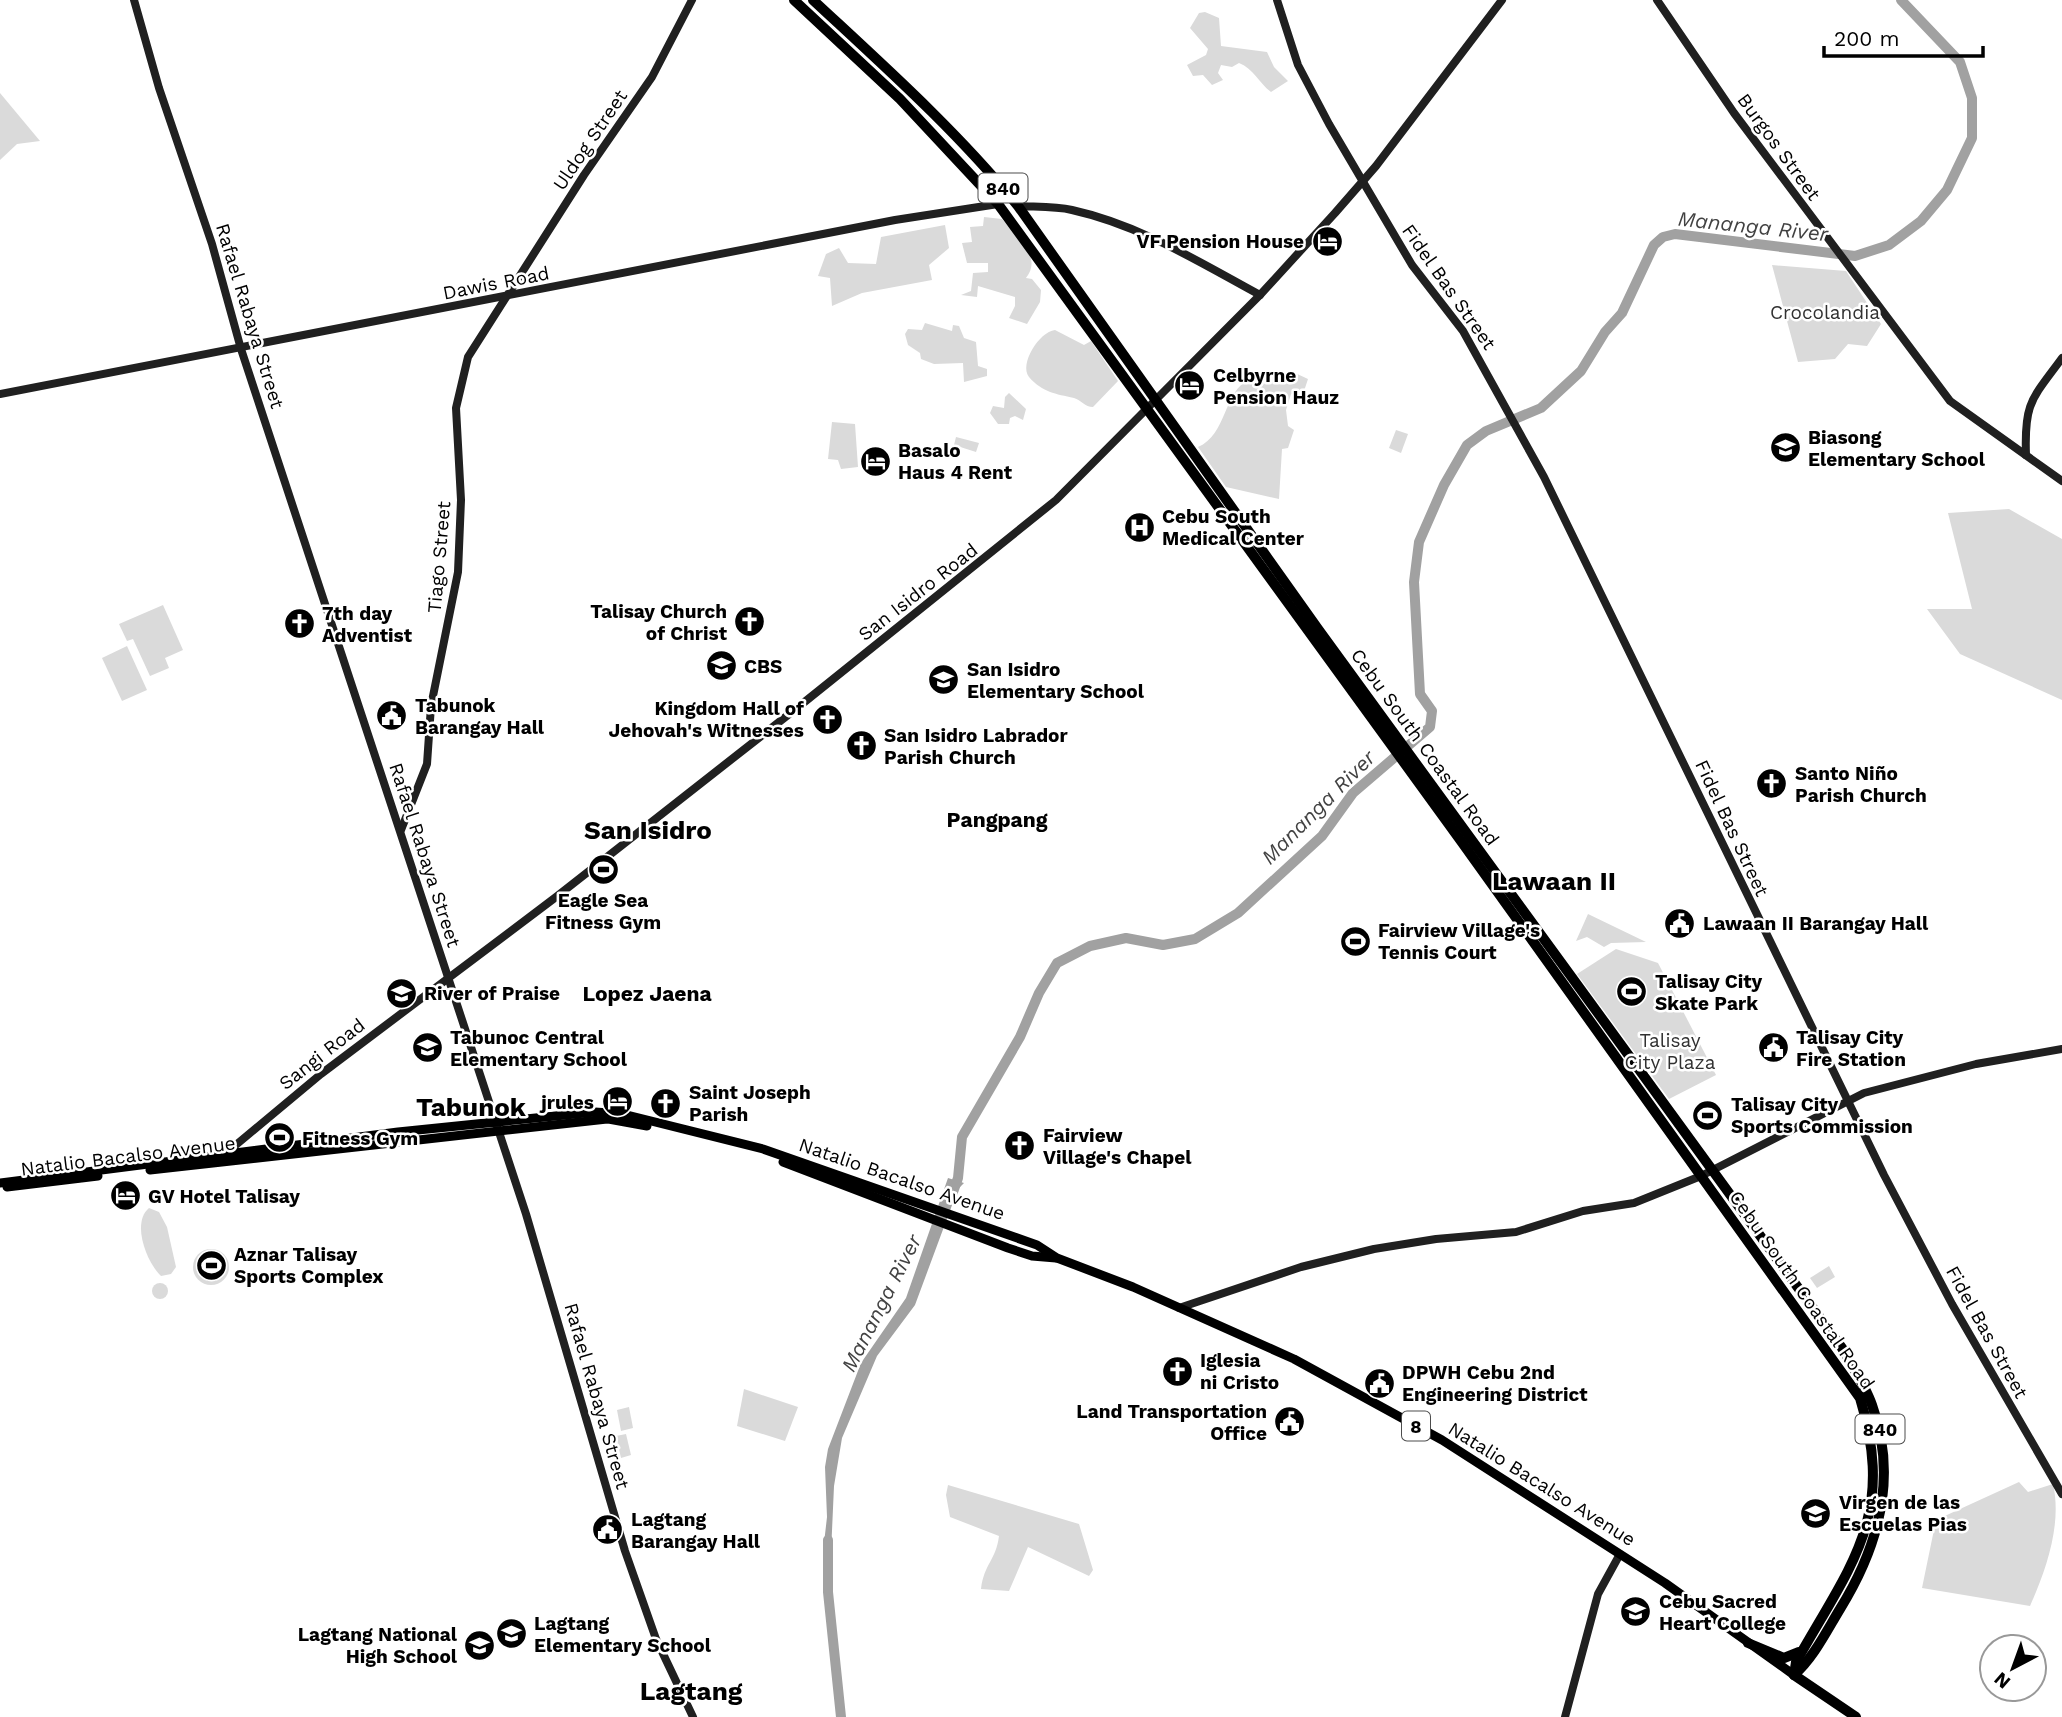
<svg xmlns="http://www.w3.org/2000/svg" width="2062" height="1717" viewBox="0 0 2062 1717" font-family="'Work Sans',sans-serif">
<rect width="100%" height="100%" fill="#fff"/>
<g fill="#dadada">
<path d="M1205,12L1219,18L1221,46L1267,52L1274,67L1288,81L1271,92C1258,82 1254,69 1239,63L1232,67L1221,65L1218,73L1223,80L1212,85L1203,75L1193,76L1187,65L1206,55L1208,49L1190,28L1199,13Z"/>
<polygon points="0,93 40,141 17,144 0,160"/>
<path d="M984,217L1002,219C1017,237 1043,257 1026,278L1032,279L1041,290L1040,302L1027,324L1009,318L1015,306V297L978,286L977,297L961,295L971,291L973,273L988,272V263H967L962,243L972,242L970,227L983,226Z"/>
<polygon points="945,225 949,248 929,265 932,280 862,293 832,306 830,278 818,276 826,254 839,248 848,263 876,264 881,237"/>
<polygon points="1772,265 1846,271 1881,324 1867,346 1848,344 1835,359 1798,362"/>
<polygon points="925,323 952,331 953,325 959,326 964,338 976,342 978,366 987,369 987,376 964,382 963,363 934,364 921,359 920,353 908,345 905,334 908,329 922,330"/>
<path d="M1055,330L1084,345L1091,341L1118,381L1093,407C1085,407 1081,400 1074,398C1056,394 1042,392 1029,377C1019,364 1039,332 1055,330Z"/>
<path d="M1293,372L1308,379L1302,397L1291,394L1286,410L1288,426L1294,430L1288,448L1282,449L1279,499L1226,487L1198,447C1227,435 1224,390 1249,380C1262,375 1279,375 1293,372Z"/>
<polygon points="1009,393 1026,409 1023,420 1015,416 1010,418 1009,424 998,424 990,413 993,406 1004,408 1005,397"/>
<polygon points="832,422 855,424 858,467 841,469 838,460 828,459"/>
<polygon points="1396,430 1408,434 1401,453 1389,448"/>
<polygon points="956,437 979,443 976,452 954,445"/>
<polygon points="2009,509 2062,539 2062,700 1960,654 1927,609 1972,609 1948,513"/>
<polygon points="163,605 183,650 165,658 169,668 150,676 133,639 127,641 119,624"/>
<polygon points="127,646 147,690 122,701 102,658"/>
<polygon points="1588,914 1646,942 1611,943 1604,947 1587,937 1576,941"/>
<polygon points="1616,949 1658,963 1716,1075 1669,1099 1577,974"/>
<path d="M149,1208L159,1212L167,1227L176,1267L171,1274L161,1276C147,1263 131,1223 149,1208Z"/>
<circle cx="211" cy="1267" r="18"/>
<polygon points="1829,1266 1835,1277 1817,1288 1810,1278"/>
<circle cx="160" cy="1291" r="8"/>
<polygon points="744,1389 798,1407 785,1441 737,1426"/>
<polygon points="629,1407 633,1428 621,1431 617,1410"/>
<polygon points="626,1434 631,1455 621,1458 616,1436"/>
<path d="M2019,1482L2028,1492L2053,1484C2062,1523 2047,1568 2030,1606L1922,1588L1936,1520Z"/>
<path d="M948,1485L1079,1524L1093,1570L1089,1576L1028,1547L1009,1591L981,1589C984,1564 996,1560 999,1536L950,1517L946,1495Z"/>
</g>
<polygon fill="#a1a1a1" points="948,1178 964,1183 958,1189 915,1305 877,1356 842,1438 834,1486 831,1553 823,1552 827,1517 825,1467 828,1449 861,1363 906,1298"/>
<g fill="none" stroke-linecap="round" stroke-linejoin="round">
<g stroke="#a1a1a1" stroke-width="10">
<polyline points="953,1192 958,1178 962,1137 1020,1037 1039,993 1057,963 1090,946 1126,938 1163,945 1195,939 1238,913 1322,836 1353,793 1430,727 1432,711 1420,694 1414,582 1419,542 1444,485 1467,445 1486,431 1541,408 1581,371 1605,332 1622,313 1654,245 1663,237 1675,234 1855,256 1889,245 1921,221 1947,190 1972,138 1972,98 1960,62 1901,0"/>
<polyline points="828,1540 828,1592 841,1717"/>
</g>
<g stroke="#202020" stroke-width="8">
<polyline points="134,0 159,88 212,244 241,349 526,1214 625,1551 656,1639 693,1717"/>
<polyline points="1277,0 1298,65 1329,124 1412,265 1463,331 1544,477 1884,1175 1952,1304 2062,1494"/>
<polyline points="1657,0 1734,113 1950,401 2062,481"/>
<path d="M1018,206C1035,207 1055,206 1072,210C1140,225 1199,262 1260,295"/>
<polyline points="0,394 895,220 998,204"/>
<path d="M2026,455C2024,402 2032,399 2062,358"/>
<polyline points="401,830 427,764 431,706 458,572 461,500 456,408 468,357 584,175 652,77 692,0"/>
<polyline points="225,1154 321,1074 556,897 802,704 1056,500 1260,295 1335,213 1376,166 1502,0"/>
<polyline points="1179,1308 1301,1267 1374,1249 1436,1239 1516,1232 1583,1211 1634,1203 1701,1176 1864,1093 1976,1064 2062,1049"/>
<polyline points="1565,1717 1598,1594 1620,1554"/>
</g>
<g stroke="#000" stroke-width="9">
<polyline points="603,1118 647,1126"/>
<polyline points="783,1162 1008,1248 1032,1256 1056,1258"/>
<polyline points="150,1170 607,1119"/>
<polyline points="0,1183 398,1132 595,1112 623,1114 763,1149 1037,1245 1057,1258 1133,1287 1294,1359 1442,1440 1665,1583 1794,1675"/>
<polyline points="7,1187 98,1176"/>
</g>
<g stroke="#000" stroke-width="10">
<path d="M794,0L900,99L998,204L1461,841L1860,1398C1896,1517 1851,1564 1796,1662L1794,1675"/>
<path d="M813,0C884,66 957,131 1018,206L1318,629L1842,1348C1852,1366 1865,1385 1872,1405C1898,1477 1879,1546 1840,1609C1826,1632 1814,1657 1794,1675"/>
<polyline points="1748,1643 1784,1658 1799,1652"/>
<polyline points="1794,1675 1856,1717"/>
</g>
</g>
<defs>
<symbol id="hotel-disc" viewBox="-11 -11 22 22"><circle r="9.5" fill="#000" stroke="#fff"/><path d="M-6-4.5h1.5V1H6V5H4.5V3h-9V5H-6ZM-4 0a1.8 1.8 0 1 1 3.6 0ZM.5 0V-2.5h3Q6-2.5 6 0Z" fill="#fff"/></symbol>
<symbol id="school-disc" viewBox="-11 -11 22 22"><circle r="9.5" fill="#000" stroke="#fff"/><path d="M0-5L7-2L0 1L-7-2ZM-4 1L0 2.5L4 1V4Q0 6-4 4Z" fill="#fff"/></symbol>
<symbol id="hospital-disc" viewBox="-11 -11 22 22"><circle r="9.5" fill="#000" stroke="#fff"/><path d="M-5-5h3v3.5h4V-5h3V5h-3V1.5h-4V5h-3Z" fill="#fff"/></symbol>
<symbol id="church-disc" viewBox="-11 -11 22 22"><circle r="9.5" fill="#000" stroke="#fff"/><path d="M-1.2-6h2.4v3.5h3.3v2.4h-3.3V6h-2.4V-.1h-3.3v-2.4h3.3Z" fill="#fff"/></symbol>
<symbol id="civic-disc" viewBox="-11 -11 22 22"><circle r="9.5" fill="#000" stroke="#fff"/><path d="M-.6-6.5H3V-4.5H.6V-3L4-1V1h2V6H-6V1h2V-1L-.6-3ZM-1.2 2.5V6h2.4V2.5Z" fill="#fff"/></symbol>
<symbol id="stadium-disc" viewBox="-11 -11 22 22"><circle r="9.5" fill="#000" stroke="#fff"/><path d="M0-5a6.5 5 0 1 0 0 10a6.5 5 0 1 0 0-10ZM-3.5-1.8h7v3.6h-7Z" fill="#fff"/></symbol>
</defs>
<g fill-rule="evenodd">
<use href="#hotel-disc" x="1310" y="224" width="35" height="35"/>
<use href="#hotel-disc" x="1172" y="368" width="35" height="35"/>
<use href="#school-disc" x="1768" y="430" width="35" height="35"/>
<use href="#hotel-disc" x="858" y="444" width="35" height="35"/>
<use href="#hospital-disc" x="1122" y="510" width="35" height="35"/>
<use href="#church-disc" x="732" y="604" width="35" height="35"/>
<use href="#church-disc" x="282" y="606" width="35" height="35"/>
<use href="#school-disc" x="704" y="648" width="35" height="35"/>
<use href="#school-disc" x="926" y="662" width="35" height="35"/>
<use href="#civic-disc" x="374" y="698" width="35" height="35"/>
<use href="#church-disc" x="810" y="702" width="35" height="35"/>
<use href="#church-disc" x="844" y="728" width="35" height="35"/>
<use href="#church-disc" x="1754" y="766" width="35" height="35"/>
<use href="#stadium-disc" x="586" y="852" width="35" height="35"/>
<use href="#civic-disc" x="1662" y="906" width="35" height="35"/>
<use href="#stadium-disc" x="1338" y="924" width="35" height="35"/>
<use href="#stadium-disc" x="1614" y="974" width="35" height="35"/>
<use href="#school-disc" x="384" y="976" width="35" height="35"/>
<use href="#school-disc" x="410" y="1030" width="35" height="35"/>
<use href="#civic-disc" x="1756" y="1030" width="35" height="35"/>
<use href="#hotel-disc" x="600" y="1084" width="35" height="35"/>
<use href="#church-disc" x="648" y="1086" width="35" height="35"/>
<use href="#stadium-disc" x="1690" y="1098" width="35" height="35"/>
<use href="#stadium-disc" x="262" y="1120" width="35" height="35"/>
<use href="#church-disc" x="1002" y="1128" width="35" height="35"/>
<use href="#hotel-disc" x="108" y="1178" width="35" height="35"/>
<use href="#stadium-disc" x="194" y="1248" width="35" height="35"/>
<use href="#church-disc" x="1160" y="1354" width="35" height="35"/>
<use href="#civic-disc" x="1362" y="1366" width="35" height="35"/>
<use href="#civic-disc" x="1272" y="1404" width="35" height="35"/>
<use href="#school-disc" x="1798" y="1496" width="35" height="35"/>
<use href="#civic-disc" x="590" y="1512" width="35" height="35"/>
<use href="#school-disc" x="1618" y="1594" width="35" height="35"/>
<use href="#school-disc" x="494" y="1616" width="35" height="35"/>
<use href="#school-disc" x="462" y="1628" width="35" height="35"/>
</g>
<g text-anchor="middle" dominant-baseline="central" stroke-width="5" stroke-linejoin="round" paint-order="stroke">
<g fill="#fff" stroke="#4c4c4c" stroke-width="2">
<rect x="978.5" y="173.5" width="49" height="29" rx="5"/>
<rect x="1402" y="1411.5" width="28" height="29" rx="5"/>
<rect x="1855.5" y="1414.5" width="49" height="29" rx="5"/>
</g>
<g font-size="18" font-weight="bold" fill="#000">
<text x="1003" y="188">840</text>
<text x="1416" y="1426">8</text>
<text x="1880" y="1429">840</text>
</g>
<g font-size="19" fill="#000" stroke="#fff">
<text transform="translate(590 140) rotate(-56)">Uldog Street</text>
<text transform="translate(1779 147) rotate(54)">Burgos Street</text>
<text transform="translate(496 283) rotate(-11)">Dawis Road</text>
<text transform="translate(1449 287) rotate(55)">Fidel Bas Street</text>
<text transform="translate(250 316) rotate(73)">Rafael Rabaya Street</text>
<text transform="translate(439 557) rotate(-85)">Tiago Street</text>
<text transform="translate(918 592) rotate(-38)">San Isidro Road</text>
<text transform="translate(1425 747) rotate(54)">Cebu South Coastal Road</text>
<text transform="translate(1732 828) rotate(65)">Fidel Bas Street</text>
<text transform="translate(425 855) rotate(72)">Rafael Rabaya Street</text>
<text transform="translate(322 1054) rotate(-38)">Sangi Road</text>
<text transform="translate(128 1156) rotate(-7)">Natalio Bacalso Avenue</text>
<text transform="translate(902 1179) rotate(19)">Natalio Bacalso Avenue</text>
<text transform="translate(1802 1290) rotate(55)">Cebu South Coastal Road</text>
<text transform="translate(1987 1332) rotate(61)">Fidel Bas Street</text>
<text transform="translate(597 1396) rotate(74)">Rafael Rabaya Street</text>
<text transform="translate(1542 1484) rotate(32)">Natalio Bacalso Avenue</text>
</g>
<g font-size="19" font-weight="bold" fill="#000" stroke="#fff" text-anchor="start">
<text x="1304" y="241" text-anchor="end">VF Pension House</text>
<text x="1213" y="375">Celbyrne<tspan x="1213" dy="22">Pension Hauz</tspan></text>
<text x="1808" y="437">Biasong<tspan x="1808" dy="22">Elementary School</tspan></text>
<text x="898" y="450">Basalo<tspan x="898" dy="22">Haus 4 Rent</tspan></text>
<text x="1162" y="516">Cebu South<tspan x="1162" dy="22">Medical Center</tspan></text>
<text x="727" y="611" text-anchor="end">Talisay Church<tspan x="727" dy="22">of Christ</tspan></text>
<text x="322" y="613">7th day<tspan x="322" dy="22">Adventist</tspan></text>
<text x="744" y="666">CBS</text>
<text x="967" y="669">San Isidro<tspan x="967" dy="22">Elementary School</tspan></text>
<text x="415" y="705">Tabunok<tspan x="415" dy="22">Barangay Hall</tspan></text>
<text x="804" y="708" text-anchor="end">Kingdom Hall of<tspan x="804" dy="22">Jehovah's Witnesses</tspan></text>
<text x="884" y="735">San Isidro Labrador<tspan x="884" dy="22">Parish Church</tspan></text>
<text x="1795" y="773">Santo Niño<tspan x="1795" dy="22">Parish Church</tspan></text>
<text x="603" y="900" text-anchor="middle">Eagle Sea<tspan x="603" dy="22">Fitness Gym</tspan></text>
<text x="1703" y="923">Lawaan II Barangay Hall</text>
<text x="1378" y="930">Fairview Village's<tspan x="1378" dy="22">Tennis Court</tspan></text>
<text x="1655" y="981">Talisay City<tspan x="1655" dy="22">Skate Park</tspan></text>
<text x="424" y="993">River of Praise</text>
<text x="450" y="1037">Tabunoc Central<tspan x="450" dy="22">Elementary School</tspan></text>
<text x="1796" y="1037">Talisay City<tspan x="1796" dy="22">Fire Station</tspan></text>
<text x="689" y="1092">Saint Joseph<tspan x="689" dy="22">Parish</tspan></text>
<text x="594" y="1102" text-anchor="end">jrules</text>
<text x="1731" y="1104">Talisay City<tspan x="1731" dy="22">Sports Commission</tspan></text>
<text x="1043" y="1135">Fairview<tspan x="1043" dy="22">Village's Chapel</tspan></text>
<text x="302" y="1138">Fitness Gym</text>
<text x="148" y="1196">GV Hotel Talisay</text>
<text x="234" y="1254">Aznar Talisay<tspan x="234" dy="22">Sports Complex</tspan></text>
<text x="1200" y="1360">Iglesia<tspan x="1200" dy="22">ni Cristo</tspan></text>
<text x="1402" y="1372">DPWH Cebu 2nd<tspan x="1402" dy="22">Engineering District</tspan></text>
<text x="1267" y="1411" text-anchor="end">Land Transportation<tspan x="1267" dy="22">Office</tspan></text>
<text x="1839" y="1502">Virgen de las<tspan x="1839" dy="22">Escuelas Pias</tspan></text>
<text x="631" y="1519">Lagtang<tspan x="631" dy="22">Barangay Hall</tspan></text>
<text x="1659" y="1601">Cebu Sacred<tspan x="1659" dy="22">Heart College</tspan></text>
<text x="534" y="1623">Lagtang<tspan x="534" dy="22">Elementary School</tspan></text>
<text x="457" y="1634" text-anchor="end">Lagtang National<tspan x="457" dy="22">High School</tspan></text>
</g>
<g font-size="19" fill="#313131" stroke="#fff">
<text x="1825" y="312">Crocolandia</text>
<text x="1670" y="1040">Talisay<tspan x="1670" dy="22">City Plaza</tspan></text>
</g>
<g font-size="21" font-style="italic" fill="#424242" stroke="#fff">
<text transform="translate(1753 226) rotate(6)">Mananga River</text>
<text transform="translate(1318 807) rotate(-45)">Mananga River</text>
<text transform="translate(881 1303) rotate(-63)">Mananga River</text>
</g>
<g font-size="21" font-weight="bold" fill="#000" stroke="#fff">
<text x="997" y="819">Pangpang</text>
<text x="647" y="993">Lopez Jaena</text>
</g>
<g font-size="26" font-weight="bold" fill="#000" stroke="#fff">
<text x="648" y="830">San Isidro</text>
<text x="1554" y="881">Lawaan II</text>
<text x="471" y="1107">Tabunok</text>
<text x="691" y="1691">Lagtang</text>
</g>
</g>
<g transform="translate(2013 1668) rotate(221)"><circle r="33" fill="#ffffff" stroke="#999999" stroke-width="2"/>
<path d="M0-5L12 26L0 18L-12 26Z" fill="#000000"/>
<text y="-10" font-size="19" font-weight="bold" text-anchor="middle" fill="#000000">N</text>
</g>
<path d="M1824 46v10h159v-10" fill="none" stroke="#000000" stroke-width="3.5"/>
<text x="1834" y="46" font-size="21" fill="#000000" stroke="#ffffff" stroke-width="5" paint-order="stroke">200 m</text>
</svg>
